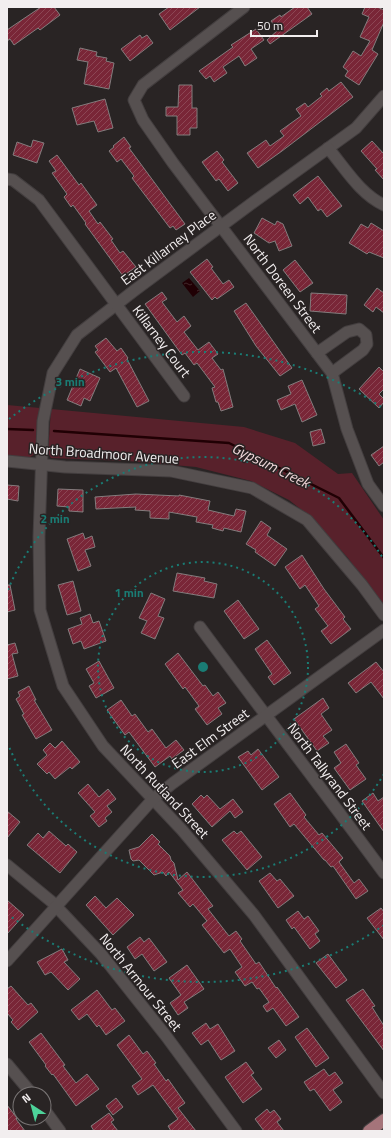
<svg xmlns="http://www.w3.org/2000/svg" width="391" height="1138" viewBox="0 0 391 1138" font-family="'Titillium Web',sans-serif">
<defs>
<pattern id="water-ripples" width="26" height="14" patternUnits="userSpaceOnUse"><rect width="26" height="14" fill="#200004"/><path d="M2 4q2-2 4 0t4 0M15 11q2-2 4 0t4 0" fill="none" stroke="#412629"/></pattern>
<pattern id="building-hatch" width="6" height="6" patternUnits="userSpaceOnUse"><rect width="6" height="6" fill="#792637"/><path d="M-1 1l2-2M0 6l6-6M5 7l2-2" fill="none" stroke="#8c4654"/></pattern>
</defs>
<rect width="100%" height="100%" fill="#292424"/>
<g fill="#58212b">
<polygon points="7,405 40,408 38,446 35,454 27,459 7,457"/>
<polygon points="51,409 244,427 295,443 338,474 352,473 384,520 384,608 348,558 312,518 289,500 251,481 196,467 128,461 51,458 48,453"/>
</g>
<polygon fill="url(#water-ripples)" points="189,278 200,291 193,297 182,283"/>
<g fill="none" stroke-linecap="round" stroke-linejoin="round">
<g stroke="#200004" stroke-width="2.5">
<polyline points="7,429 33,430"/>
<polyline points="54,431 229,443 339,498 384,558"/>
</g>
</g>
<g fill="url(#building-hatch)" stroke="#837c7d">
<polygon points="41,7 54,7 60,15 40,30 38,28 14,45 10,39 7,41 7,30"/>
<polygon points="169,7 200,7 170,30 159,14"/>
<polygon points="295,7 307,7 312,14 270,44 267,40 278,30 271,21 280,15 281,17"/>
<polygon points="365,7 377,7 384,10 384,22 372,50 378,54 359,85 345,76 348,71 343,67 353,51 361,56 370,41 360,37 369,17 362,14"/>
<polygon points="256,29 264,40 251,49 257,58 245,66 239,56 223,67 227,73 214,82 210,76 206,79 199,71 233,47 231,45"/>
<polygon points="140,35 142,38 147,35 153,43 130,61 121,49"/>
<polygon points="80,48 97,52 96,56 107,58 106,61 114,63 109,89 84,84 88,62 77,60"/>
<polygon points="341,82 353,97 282,151 258,168 247,153 266,140 270,146 284,136 280,131 301,116 296,109 305,103 308,107 322,96 320,94 327,88 329,91"/>
<polygon points="179,85 192,85 192,108 197,108 197,128 190,128 190,135 177,135 177,116 166,116 166,107 178,107"/>
<polygon points="105,99 113,128 98,132 94,121 77,125 72,108"/>
<polygon points="124,137 131,147 129,148 185,224 176,230 173,226 170,228 132,178 134,176 121,159 117,162 109,151 114,147 113,146"/>
<polygon points="33,140 44,143 37,163 13,155 17,142 31,147"/>
<polygon points="372,141 384,154 384,180 375,170 377,169 361,151"/>
<polygon points="217,151 224,160 222,162 238,183 228,191 219,179 216,181 202,162"/>
<polygon points="57,155 79,185 81,183 97,205 89,211 98,224 100,222 113,239 111,240 120,253 123,251 136,267 123,276 85,224 86,223 73,205 71,207 64,197 67,194 52,173 56,171 49,161"/>
<polygon points="318,176 342,206 327,217 321,209 318,211 308,197 300,204 293,195"/>
<polygon points="262,218 275,225 277,221 283,224 292,246 279,251 275,241 269,243 254,233"/>
<polygon points="371,223 384,231 384,258 369,252 367,254 349,243 361,224 368,228"/>
<polygon points="207,259 213,267 211,268 223,284 229,280 234,287 217,299 215,297 212,300 190,272"/>
<polygon points="295,260 313,283 300,292 283,270"/>
<polygon points="377,288 384,293 384,313 376,307 373,312 364,305"/>
<polygon points="162,292 167,299 162,302 177,322 184,316 191,326 184,332 198,350 209,342 218,354 212,358 221,370 223,369 233,407 221,411 218,402 216,402 212,388 215,387 197,363 194,365 185,353 182,355 145,304"/>
<polygon points="311,293 347,295 346,314 310,311"/>
<polygon points="246,303 292,368 280,376 256,346 234,311"/>
<polygon points="106,338 117,351 121,348 128,358 127,359 149,401 137,407 116,368 110,372 95,352 98,350 95,346"/>
<polygon points="379,367 384,372 384,389 379,394 384,399 384,402 379,408 359,389"/>
<polygon points="80,369 100,378 90,401 84,398 81,406 67,400"/>
<polygon points="302,380 317,415 302,422 295,404 281,410 277,400 291,394 288,386"/>
<polygon points="321,429 325,443 313,446 310,432"/>
<polygon points="384,446 384,462 379,466 371,455"/>
<polygon points="7,485 19,486 18,501 7,499"/>
<polygon points="58,489 83,490 83,512 69,511 69,507 57,506"/>
<polygon points="136,494 179,496 179,495 210,501 208,510 234,516 236,509 246,511 241,532 224,528 223,531 212,528 213,525 196,522 197,517 169,512 169,519 150,518 150,511 135,510 136,507 96,509 95,497"/>
<polygon points="261,521 271,528 267,535 287,549 275,566 255,552 256,550 246,544"/>
<polygon points="83,533 85,539 92,536 95,547 85,550 91,566 78,571 67,539"/>
<polygon points="302,555 324,589 345,617 343,619 351,629 331,644 321,631 328,626 315,609 319,606 305,585 300,589 285,567"/>
<polygon points="177,573 205,578 204,581 217,584 214,598 173,591"/>
<polygon points="73,581 81,611 67,615 58,585"/>
<polygon points="7,585 10,585 15,610 7,612"/>
<polygon points="151,593 165,599 158,616 164,618 155,639 141,633 147,621 139,618"/>
<polygon points="238,600 259,629 244,639 224,611"/>
<polygon points="90,614 93,623 99,621 106,641 84,649 81,641 73,644 68,629 82,624 80,618"/>
<polygon points="267,640 291,673 274,685 268,677 272,674 255,649"/>
<polygon points="15,643 18,653 12,654 18,676 7,679 7,645"/>
<polygon points="178,653 203,686 205,685 213,696 218,692 226,703 218,708 222,714 207,725 195,709 199,706 185,687 183,689 165,664"/>
<polygon points="99,661 114,688 96,698 89,686 94,683 86,669"/>
<polygon points="376,662 384,672 384,699 371,682 356,693 348,683"/>
<polygon points="29,686 36,700 34,700 52,730 36,739 22,715 24,714 16,699 20,696 18,692"/>
<polygon points="323,698 329,708 321,714 332,730 323,736 329,743 317,751 294,719"/>
<polygon points="121,700 132,716 135,714 148,732 152,729 166,748 176,740 184,750 172,759 170,756 155,767 129,732 125,735 107,710"/>
<polygon points="62,741 80,762 72,769 70,767 55,779 49,772 47,774 37,764 47,755 43,750 50,743 55,748"/>
<polygon points="346,744 359,763 356,765 366,779 350,790 334,768 341,763 334,752"/>
<polygon points="258,749 279,777 262,790 238,757 248,751 251,755"/>
<polygon points="88,784 99,797 108,789 116,799 107,806 112,812 105,818 107,821 99,827 90,816 95,812 78,793"/>
<polygon points="290,793 306,815 304,817 319,835 322,833 343,858 339,862 354,883 359,879 368,891 356,899 333,866 331,867 325,860 324,860 294,824 290,827 274,804"/>
<polygon points="373,793 378,801 384,797 384,832 362,801"/>
<polygon points="201,795 204,798 207,795 220,809 233,799 243,812 235,818 230,811 212,827 192,804"/>
<polygon points="7,811 20,822 7,838"/>
<polygon points="49,831 66,846 68,844 77,852 60,873 27,845 38,833 43,838"/>
<polygon points="234,831 237,834 241,831 262,857 247,870 222,840"/>
<polygon points="152,834 160,842 158,844 170,856 171,860 174,863 178,880 187,872 213,906 208,909 229,936 236,931 242,939 240,941 256,964 259,962 276,988 277,987 299,1017 286,1026 273,1008 267,1012 263,1006 269,1002 259,988 257,989 252,982 245,986 235,972 242,967 230,949 224,953 202,925 207,921 193,904 190,907 178,893 183,890 169,872 166,876 163,872 154,875 139,860 133,861 131,859 129,850 139,847"/>
<polygon points="270,873 277,881 280,879 294,896 278,908 259,881"/>
<polygon points="95,896 106,908 117,898 134,915 113,935 86,905"/>
<polygon points="7,900 24,915 7,934"/>
<polygon points="381,908 384,912 384,940 367,918"/>
<polygon points="298,911 304,919 308,916 319,931 315,934 320,941 310,949 294,927 292,929 286,920"/>
<polygon points="140,937 144,942 149,938 167,962 154,971 142,954 135,959 127,947"/>
<polygon points="62,949 68,960 64,962 80,979 68,990 51,972 45,975 37,962"/>
<polygon points="328,954 347,980 336,988 316,963"/>
<polygon points="187,965 204,989 184,1002 188,1008 178,1015 170,1003 181,995 169,978"/>
<polygon points="11,986 28,1005 31,1003 38,1012 18,1030 11,1022 13,1020 7,1013 7,989"/>
<polygon points="363,989 375,1006 372,1007 384,1026 384,1051 346,1000"/>
<polygon points="97,990 112,1010 115,1008 125,1021 106,1035 99,1025 97,1027 87,1014 79,1020 71,1010"/>
<polygon points="206,1023 210,1029 218,1024 235,1051 221,1060 208,1040 201,1045 192,1033"/>
<polygon points="307,1028 329,1058 316,1067 295,1037"/>
<polygon points="41,1033 65,1065 63,1066 76,1083 87,1074 99,1089 76,1106 53,1074 52,1075 45,1066 46,1065 29,1042"/>
<polygon points="129,1035 143,1054 147,1051 156,1063 154,1064 166,1081 168,1079 185,1103 178,1108 196,1131 171,1131 168,1126 178,1119 153,1085 138,1095 132,1086 142,1079 117,1045"/>
<polygon points="279,1040 286,1050 276,1058 268,1048"/>
<polygon points="246,1062 254,1073 251,1075 262,1089 243,1103 225,1077"/>
<polygon points="324,1069 329,1076 335,1072 343,1083 333,1090 342,1102 330,1111 314,1089 310,1091 304,1082"/>
<polygon points="116,1098 123,1107 113,1115 106,1106"/>
<polygon points="7,1105 17,1118 16,1119 25,1131 7,1131"/>
<polygon points="267,1109 270,1113 274,1110 281,1119 277,1122 284,1131 264,1131 255,1119"/>
<polygon points="109,1113 114,1120 111,1122 118,1131 94,1131 91,1126"/>
</g>
<g fill="none" stroke-linecap="round" stroke-linejoin="round">
<defs>
<g id="minor">
<polyline points="244,7 143,85 134,100 143,120 173,163 332,373 347,429 368,484 384,506"/>
<polyline points="384,96 356,128 255,201 135,290 77,335 53,373 43,421 39,537 40,610 63,686 103,746 182,830 254,915 384,1093"/>
<path d="M328,148C345,168 360,194 384,205"/>
<polyline points="7,179 13,180 39,200 184,396"/>
<polyline points="317,353 347,332 359,329 366,335 367,344 363,350 332,373"/>
<polyline points="7,461 65,467 171,471 252,488 307,520 362,585 384,615"/>
<path d="M200,627C261,710 324,791 384,873"/>
<polyline points="7,865 52,902 101,954 166,1036 236,1131"/>
<polyline points="7,961 153,799 173,783 384,630"/>
<polyline points="7,1064 32,1094"/>
<polyline points="44,1109 60,1131"/>
</g>
<polyline id="major" points="369,1131 384,1120"/>
</defs>
<use href="#minor" stroke="#433e3f" stroke-width="13"/>
<use href="#major" stroke="#433e3f" stroke-width="14"/>
<use href="#minor" stroke="#565050" stroke-width="11"/>
<use href="#major" stroke="#a5747a" stroke-width="12"/>
</g>
<g fill="none" stroke="#1a7c74" stroke-width="2" stroke-dasharray="2 4">
<circle cx="203" cy="667" r="105"/>
<path d="M384 774A210 210 0 0 1 8 744M8 590A210 210 0 0 1 384 560"/>
<path d="M384 925A315 315 0 0 1 9 915M9 419A315 315 0 0 1 384 409"/>
</g>
<g text-anchor="middle" dominant-baseline="central" stroke-width="3" stroke-linejoin="round" paint-order="stroke">
<g font-size="14" fill="#f2eeef" stroke="#292424">
<text transform="translate(168 247) rotate(-37)">East Killarney Place</text>
<text transform="translate(283 283) rotate(53)">North Doreen Street</text>
<text transform="translate(162 341) rotate(53)">Killarney Court</text>
<text transform="translate(104 453) rotate(4)">North Broadmoor Avenue</text>
<text transform="translate(210 738) rotate(-36)">East Elm Street</text>
<text transform="translate(330 776) rotate(53)">North Tallyrand Street</text>
<text transform="translate(165 791) rotate(47)">North Rutland Street</text>
<text transform="translate(141 982) rotate(51)">North Armour Street</text>
</g>
<g font-size="15" font-style="italic" fill="#f1d7da" stroke="#292424">
<text transform="translate(271 465) rotate(26)">Gypsum Creek</text>
</g>
</g>
<circle cx="203" cy="667" r="6" fill="#1a7c74" stroke="#292424" stroke-width="2"/>
<g font-size="12" text-anchor="middle" font-weight="bold" fill="#1a7c74" stroke="#292424" stroke-width="3" stroke-linejoin="round" paint-order="stroke">
<text x="70" y="386">3 min</text>
<text x="55" y="523">2 min</text>
<text x="129" y="597">1 min</text>
</g>
<rect width="391" height="1138" fill="none" stroke="#f2eeef" stroke-width="16"/>
<g transform="translate(32 1106) rotate(324)"><circle r="19" fill="#292424" stroke="#797575"/>
<path d="M0-3L7 15L0 10L-7 15Z" fill="#4dd39a"/>
<text y="-6" font-size="11" font-weight="bold" text-anchor="middle" fill="#f2eeef">N</text>
</g>
<path d="M251 30v6h66v-6" fill="none" stroke="#f2eeef" stroke-width="2"/>
<text x="257" y="30" font-size="12" fill="#f2eeef" stroke="#292424" stroke-width="3" paint-order="stroke">50 m</text>
</svg>
